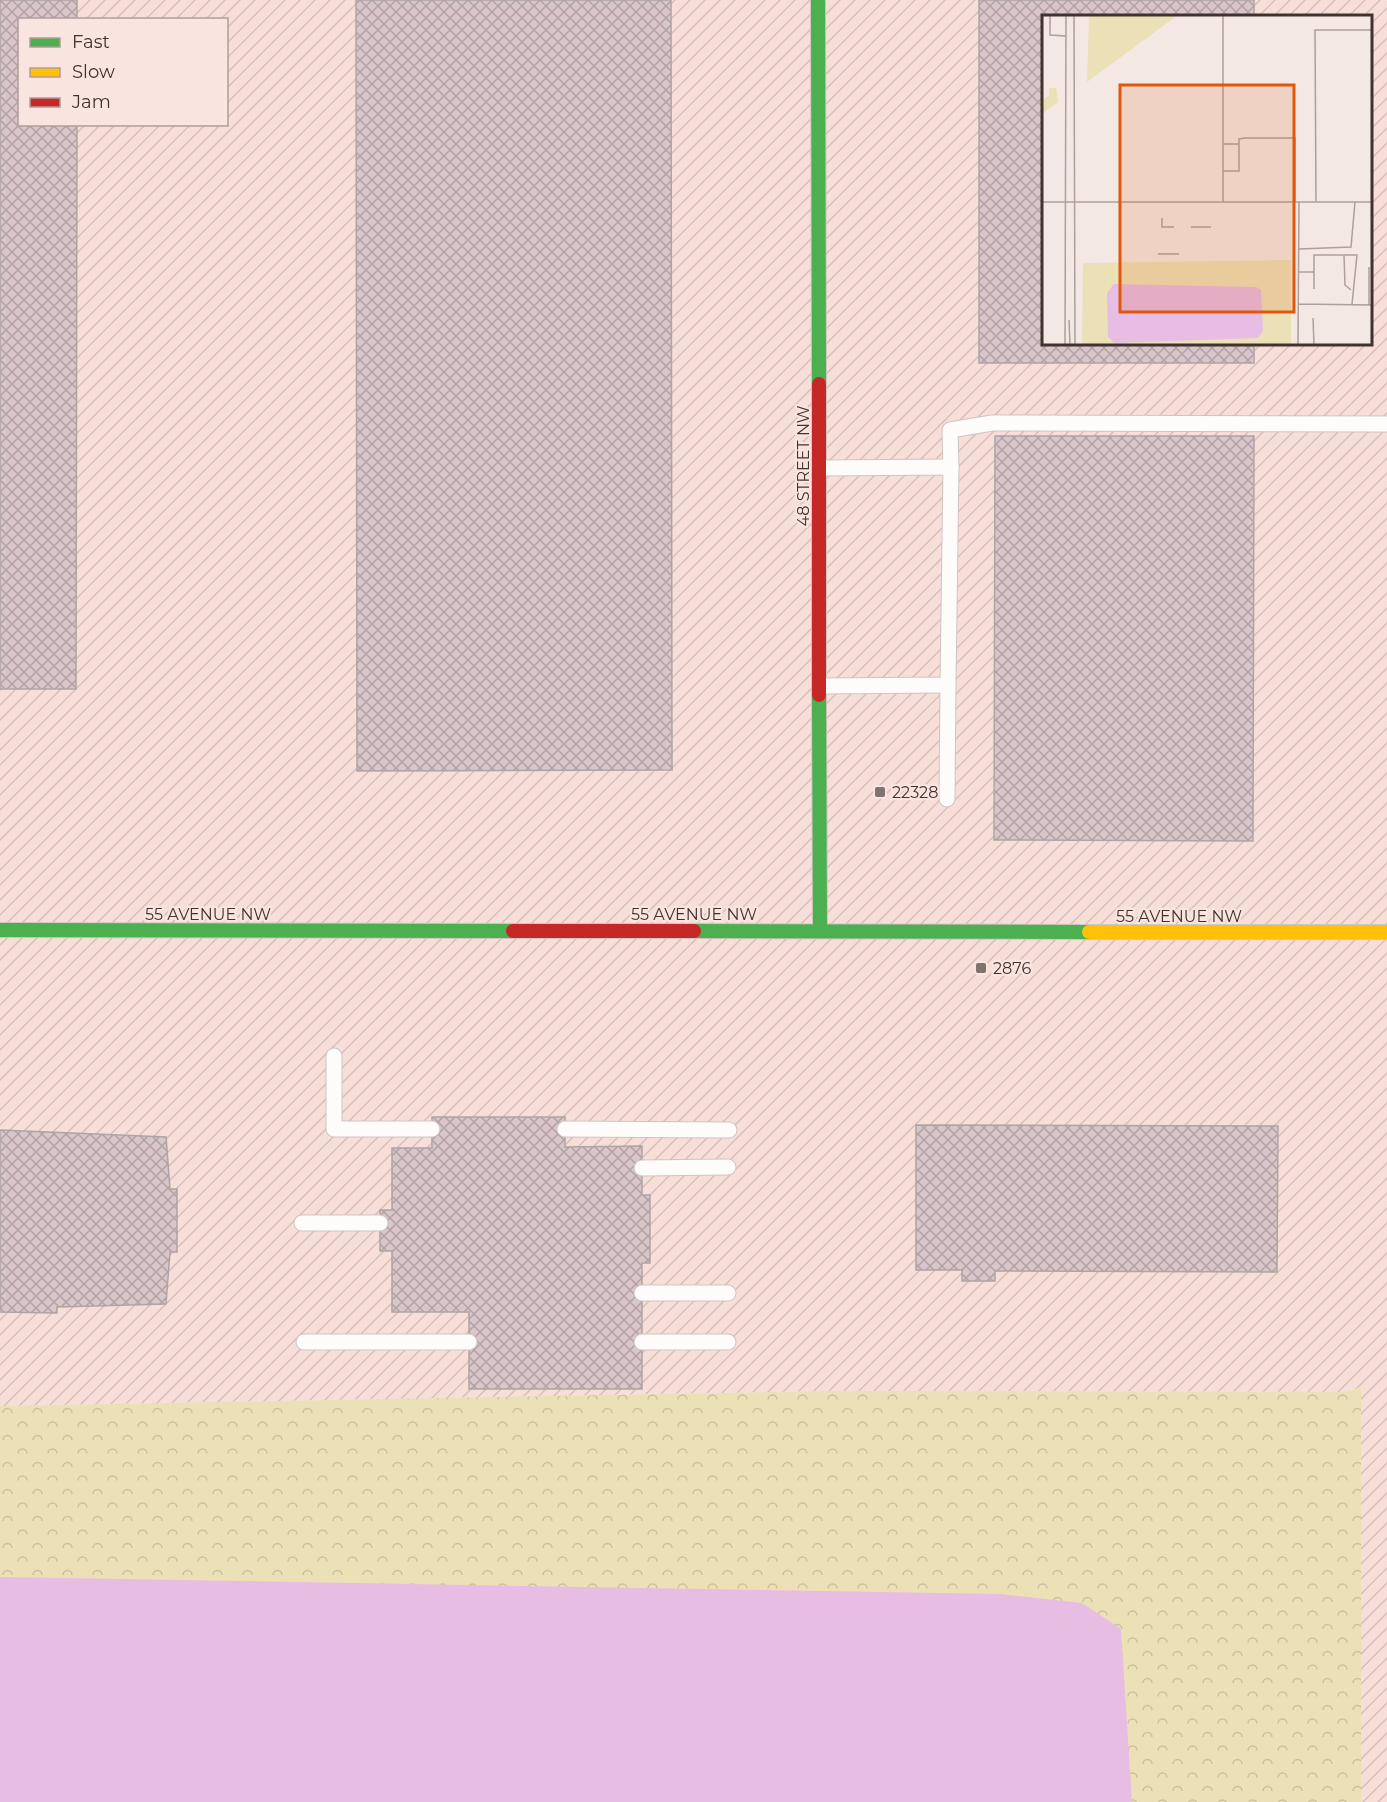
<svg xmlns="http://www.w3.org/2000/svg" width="1387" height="1802" viewBox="0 0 1387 1802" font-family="Montserrat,sans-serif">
<defs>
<pattern id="industrial-furrows" width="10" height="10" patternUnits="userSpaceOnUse" patternTransform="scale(1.5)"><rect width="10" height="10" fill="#f8ded8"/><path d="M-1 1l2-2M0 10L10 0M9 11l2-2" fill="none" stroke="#d6bfba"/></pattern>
<pattern id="park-crowns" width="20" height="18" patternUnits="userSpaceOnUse" patternTransform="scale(1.5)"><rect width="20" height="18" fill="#ece0b7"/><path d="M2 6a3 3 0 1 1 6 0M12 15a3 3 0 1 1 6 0" fill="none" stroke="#ccc19e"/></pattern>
<pattern id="building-cross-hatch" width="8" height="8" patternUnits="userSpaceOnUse" patternTransform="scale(1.5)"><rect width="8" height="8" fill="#dac6ca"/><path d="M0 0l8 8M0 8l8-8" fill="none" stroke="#b2a1a4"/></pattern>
</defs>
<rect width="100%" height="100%" fill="#f4e8e5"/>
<path fill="url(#industrial-furrows)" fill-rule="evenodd" d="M0,0H1387V1802H1361L1360,1388L1340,1392L827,1391L0,1406ZM1044,16H1370V344H1044ZM20,20H226V124H20Z"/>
<polygon fill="url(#park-crowns)" points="1361,1388 1361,1802 0,1802 0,1406 827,1391 1340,1392"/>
<polygon fill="#e7bde3" points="0,1577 1000,1594 1082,1603 1121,1629 1132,1802 0,1802"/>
<g fill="url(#building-cross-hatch)" stroke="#afa4a4" stroke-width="1.5">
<polygon points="0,0 77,0 77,20 20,20 20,124 77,124 76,689 0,689"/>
<polygon points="356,0 671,0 672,770 357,771"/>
<polygon points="979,0 1254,0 1254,16 1044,16 1044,344 1254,344 1254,363 979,363"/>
<polygon points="995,436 1254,436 1253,841 994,840"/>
<polygon points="432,1117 565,1117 565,1147 642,1146 642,1195 650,1195 650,1263 642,1263 642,1389 469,1389 469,1312 392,1312 392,1251 380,1251 380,1210 392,1210 392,1148 432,1148"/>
<polygon points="916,1125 1278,1126 1277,1272 995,1271 995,1281 962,1281 962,1270 916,1270"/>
<polygon points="0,1130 166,1137 170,1189 177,1189 177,1252 170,1252 166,1304 57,1307 57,1313 0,1312"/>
</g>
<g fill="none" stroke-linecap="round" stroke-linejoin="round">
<defs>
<g id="lane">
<polyline points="951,467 950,430 992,423 1387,424"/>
<polyline points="820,468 951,467 948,685 820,686"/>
<polyline points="947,799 948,685"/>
<polyline points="334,1056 334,1129 432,1129"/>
<polyline points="565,1129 729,1130"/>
<polyline points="642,1168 728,1167"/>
<polyline points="302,1223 380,1223"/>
<polyline points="642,1293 728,1293"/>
<polyline points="304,1342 469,1342"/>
<polyline points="642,1342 728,1342"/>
</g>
<g id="fast">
<polyline points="818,0 819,384"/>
<polyline points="819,695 820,931"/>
<polyline points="0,930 513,931"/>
<polyline points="694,931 1089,932"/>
</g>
<polyline id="slow" points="1089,932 1387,932"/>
<g id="jam">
<polyline points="819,384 819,695"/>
<polyline points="513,931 694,931"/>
</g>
</defs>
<use href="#lane" stroke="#d0c4c1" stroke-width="17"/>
<use href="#fast" stroke="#d0c4c1" stroke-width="16"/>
<use href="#slow" stroke="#d0c4c1" stroke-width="16"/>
<use href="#jam" stroke="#d0c4c1" stroke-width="16"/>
<use href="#lane" stroke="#fdfcfb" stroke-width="15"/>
<use href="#fast" stroke="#4caf50" stroke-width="14"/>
<use href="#slow" stroke="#ffc107" stroke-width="14"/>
<use href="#jam" stroke="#c62828" stroke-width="14"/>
</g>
<g fill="#80726f" stroke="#fae4df" stroke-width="2">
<rect x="874" y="786" width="12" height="12" rx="3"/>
<rect x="975" y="962" width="12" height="12" rx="3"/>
</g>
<g text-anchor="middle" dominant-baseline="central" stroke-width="4.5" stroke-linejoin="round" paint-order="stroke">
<g font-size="16" fill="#41322f" stroke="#fae4df">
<text transform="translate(803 466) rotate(-90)">48 STREET NW</text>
<text x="208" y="914">55 AVENUE NW</text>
<text x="694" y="914">55 AVENUE NW</text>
<text x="1179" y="916">55 AVENUE NW</text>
</g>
<g font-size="16" fill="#41322f" stroke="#fae4df" text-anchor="start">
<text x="892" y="792">22328</text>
<text x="993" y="968">2876</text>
</g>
</g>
<g transform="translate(1042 15)">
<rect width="330" height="330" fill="#f4e8e5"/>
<path d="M47,0H136L45,67ZM7,73H14L16,87L0,99V86L7,80Z" fill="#ece0b7"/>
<path d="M249,245V330H40L41,248Z" fill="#ece0b7"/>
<path d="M72,269L214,272L219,275L221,316L216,323L72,328L66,322L65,278Z" fill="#e7bde3"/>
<path fill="none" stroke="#ac9f9c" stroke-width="1.5" d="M8,0V20L24,21M32,0L33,330M181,0V187M181,129H197V156H181M197,129V124L203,123H253V187M0,187H330M274,187L273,15H330M120,203V212H132M149,212H169M257,234L309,232L313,187M116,239H137M302,240L303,270L309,275M257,257H272V274M272,257V240H315L310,289M257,289L330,290M327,290V252M271,303L272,330M27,305L28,330M23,330L24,0M256,330L257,187"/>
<path fill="#e0570e" fill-opacity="0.15" stroke="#e0570e" stroke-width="3" d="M78,70H252V297H78Z"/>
<rect width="330" height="330" fill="none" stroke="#41322f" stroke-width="3"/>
</g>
<rect x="18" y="18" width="210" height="108" fill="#fae4df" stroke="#b09d99" stroke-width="1.5"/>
<rect x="30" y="38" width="30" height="9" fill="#4caf50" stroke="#b09d99" stroke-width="1.5"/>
<text x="72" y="48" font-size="18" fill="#41322f">Fast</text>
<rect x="30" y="68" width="30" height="9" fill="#ffc107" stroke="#b09d99" stroke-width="1.5"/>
<text x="72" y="78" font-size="18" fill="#41322f">Slow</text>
<rect x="30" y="98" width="30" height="9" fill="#c62828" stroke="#b09d99" stroke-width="1.5"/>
<text x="72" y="108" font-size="18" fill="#41322f">Jam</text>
</svg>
